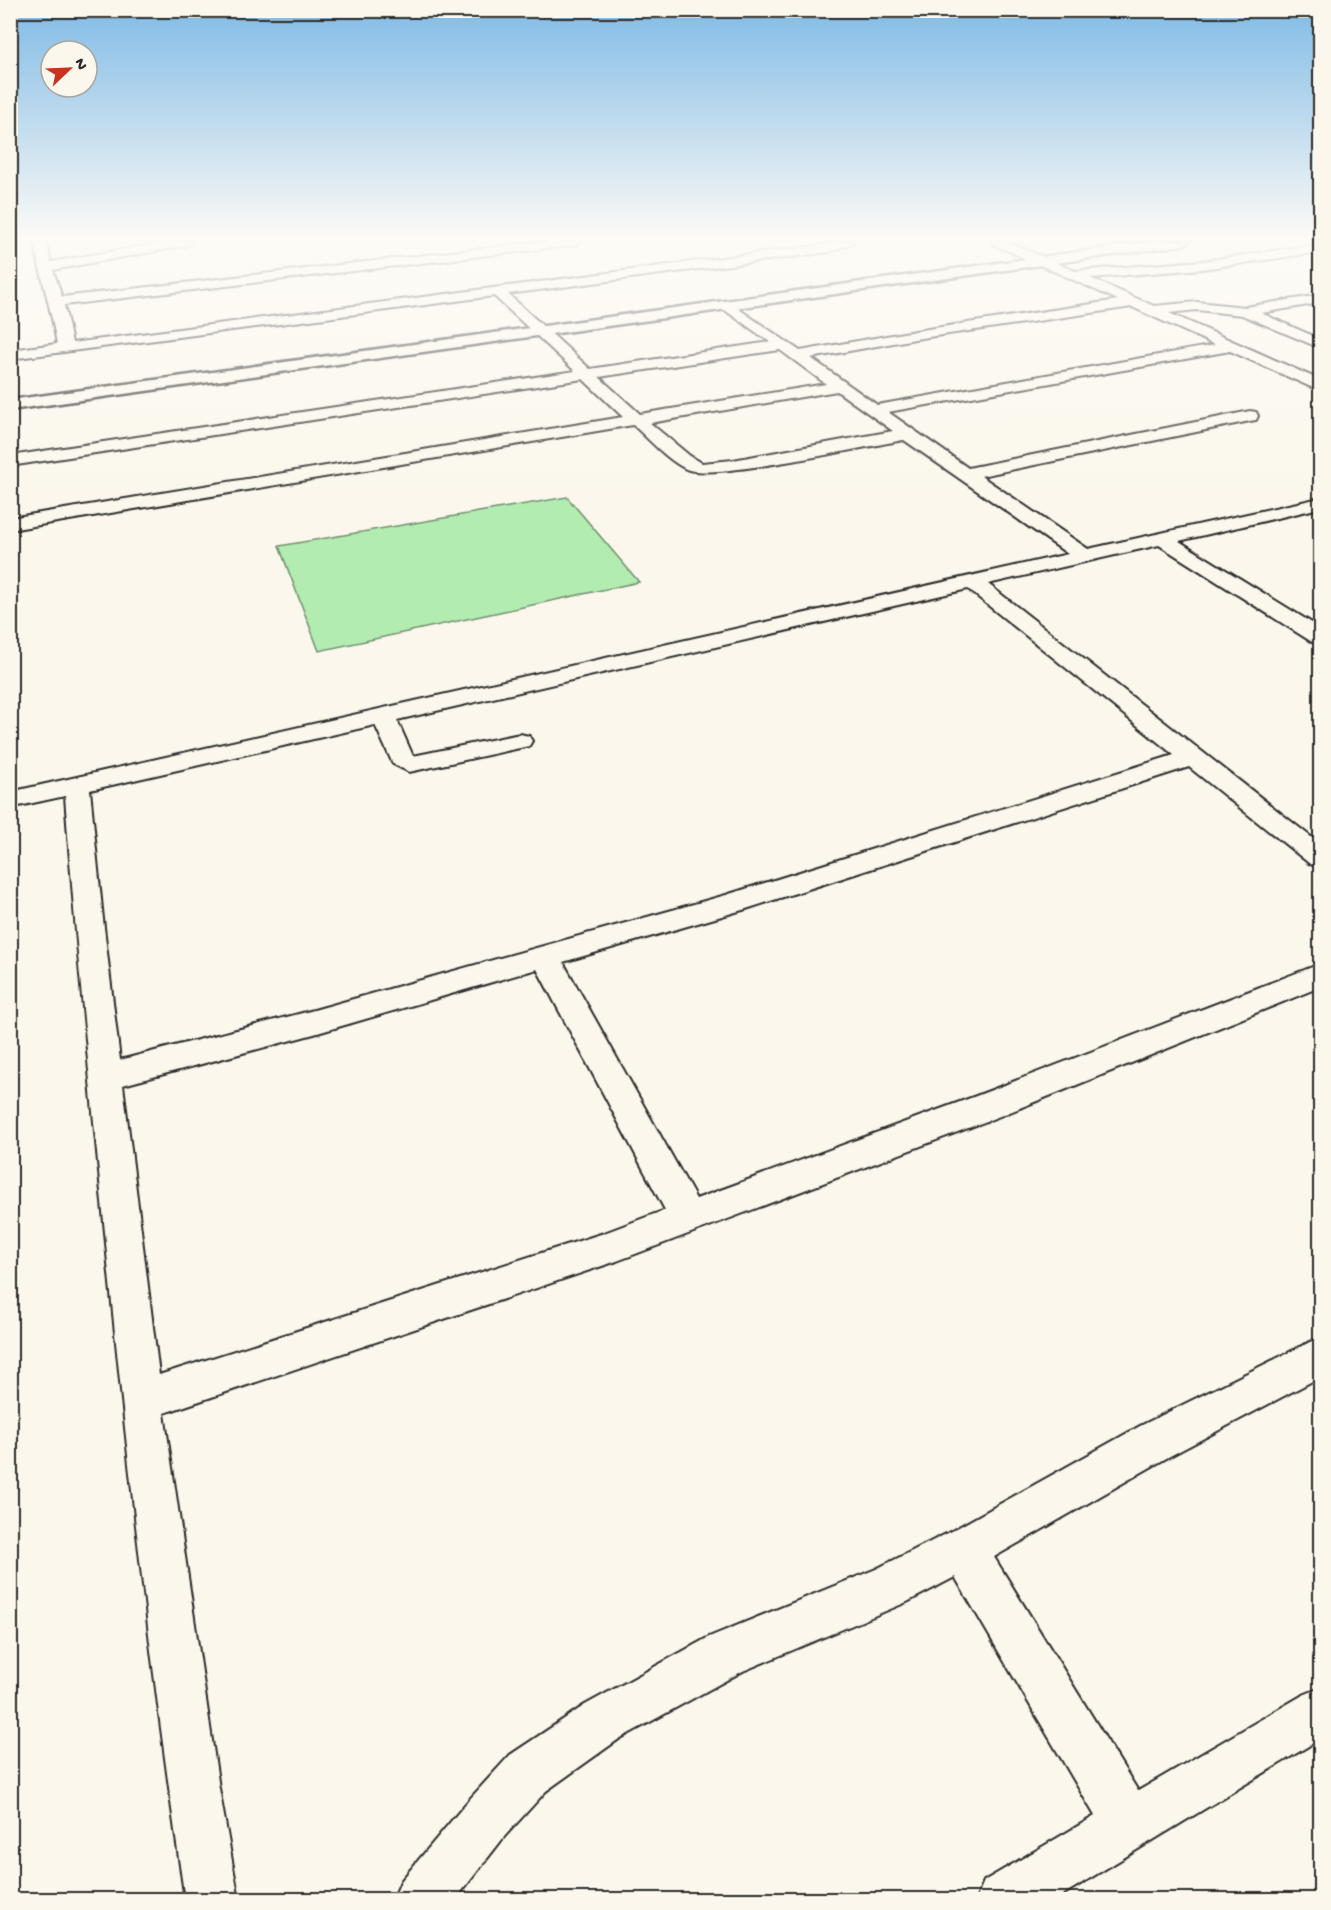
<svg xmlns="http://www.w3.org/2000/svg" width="1331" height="1910" viewBox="0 0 1331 1910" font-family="'Gochi Hand',sans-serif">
<rect width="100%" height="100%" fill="#fbf7ec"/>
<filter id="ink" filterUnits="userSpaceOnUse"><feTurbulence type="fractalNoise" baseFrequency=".0167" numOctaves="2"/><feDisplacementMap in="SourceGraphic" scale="12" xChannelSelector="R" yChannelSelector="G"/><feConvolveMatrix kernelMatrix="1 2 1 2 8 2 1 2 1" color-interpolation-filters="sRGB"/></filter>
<g filter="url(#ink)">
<polygon fill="#b2ecb0" stroke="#6e8c6e" stroke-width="1.5" points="567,497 639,582 319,651 279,546"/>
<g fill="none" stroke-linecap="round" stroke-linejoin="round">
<defs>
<g id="minor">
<path d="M34,241H46L51,262L171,241H195L189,245L53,270L62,297L547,241H581L575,245L64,305L72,343L829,244L840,241H852L853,243L830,252L508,294L590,369L770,342L722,308L720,305L727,301L800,351L915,331L1118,300L993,244L991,241H1006L1075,271L1202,261L1320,244V252L1202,269L1090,278L1154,306L1197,302L1245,307L1320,295V303L1261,313L1320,339V348L1242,315L1197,310L1169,313L1320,380V391L1230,351L888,412L968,468L1250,411L1256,412L1258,416L1256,420L1250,421L981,476L1088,549L1320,498V508L1179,541L1320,628V643L1312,642L1159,545L988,584L1320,844V867L1310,864L1189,767L746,909L563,962L696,1199L976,1096L1320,964V987L1000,1116L617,1261L164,1413L219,1788L239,1900H185C151,1671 125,1442 103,1212C89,1073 75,935 65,796L10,808V792L1068,554L904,440C867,446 711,481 686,469C667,460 649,439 633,425L10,530V518L623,417L583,379L10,466V456L575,371L494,296L10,359V350L57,344C51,309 41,276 34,241ZM1132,307L1215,345L877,405L811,358L915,339ZM780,350L826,384L640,414L599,377ZM837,391L893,431L733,460L702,463L690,456L650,423ZM968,589L1174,755L726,895L314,1010L120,1060L103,919L90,790L375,725L393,764L409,772L520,748L529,746L532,741L529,736L520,734L413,756L397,720ZM537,969L665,1210L604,1233L159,1375L123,1085L314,1034Z"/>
<polygon points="1320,1337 1320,1377 1170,1456 994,1557 1138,1791 1303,1695 1320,1688 1320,1739 1054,1900 976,1900 984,1881 1095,1816 955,1577 907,1602 743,1671 619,1739 546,1791 504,1837 455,1900 393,1900 401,1881 468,1801 510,1755 585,1705 709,1637 876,1569 948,1533 1140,1426"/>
</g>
<polygon id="tertiary" points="1157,241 1190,241 1183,245 10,410 10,400"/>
</defs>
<use href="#minor" stroke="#2b2b2b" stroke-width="4"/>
<use href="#tertiary" stroke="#2b2b2b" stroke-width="5"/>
<use href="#minor" fill="#fbf7ec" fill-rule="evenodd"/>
<use href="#tertiary" fill="#fbf7ec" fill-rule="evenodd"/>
</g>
</g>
<linearGradient id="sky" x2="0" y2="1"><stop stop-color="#7fbae6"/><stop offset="0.47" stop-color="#fdfbf6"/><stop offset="1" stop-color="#fdfbf6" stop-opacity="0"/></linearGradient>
<rect width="1331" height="508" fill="url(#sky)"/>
<rect width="1331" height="1910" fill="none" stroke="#fbf7ec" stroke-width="36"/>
<rect x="18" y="18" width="1295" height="1874" fill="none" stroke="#2b2b2b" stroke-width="2" filter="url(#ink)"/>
<g transform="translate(69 69) rotate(67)"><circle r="28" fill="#fbf7ec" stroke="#a8a59f" stroke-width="1.5"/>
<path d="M0-4.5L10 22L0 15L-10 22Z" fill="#c8321e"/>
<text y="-9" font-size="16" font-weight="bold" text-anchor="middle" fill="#2b2b2b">N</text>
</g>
</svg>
